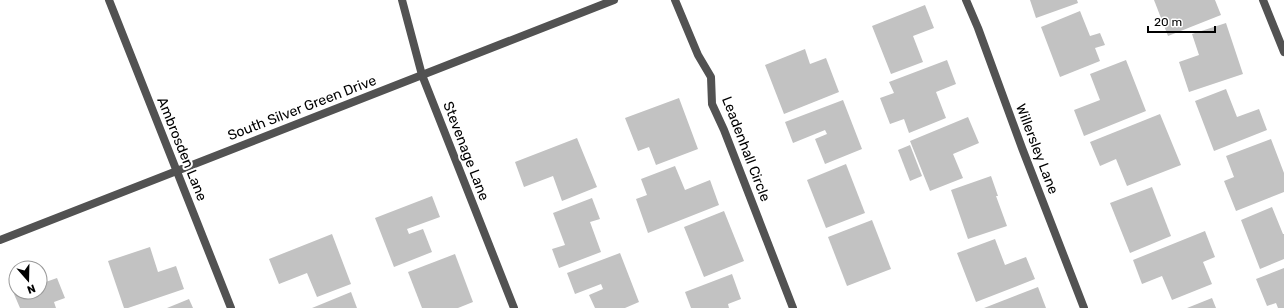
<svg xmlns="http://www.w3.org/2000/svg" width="1284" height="308" viewBox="0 0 1284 308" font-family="Rubik,sans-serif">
<rect width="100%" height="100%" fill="#fff"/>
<g fill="#c2c2c2">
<polygon points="1030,0 1077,0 1078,3 1036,18"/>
<polygon points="1154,0 1215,0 1221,15 1168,36"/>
<polygon points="925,5 934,28 913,36 923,62 891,74 872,26"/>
<polygon points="1080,11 1090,36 1100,33 1105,45 1095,48 1100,61 1060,77 1041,27"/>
<polygon points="1226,23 1243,74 1189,92 1179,62 1199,55 1192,34"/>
<polygon points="805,49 810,64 826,58 839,92 784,114 765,65"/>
<polygon points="947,60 956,84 936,92 946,118 909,133 904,119 890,124 880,98 894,93 889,82"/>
<polygon points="1126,60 1146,111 1084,136 1074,110 1100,100 1090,74"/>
<polygon points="1226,89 1237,117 1259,109 1267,130 1214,151 1195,101"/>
<polygon points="679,98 698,149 656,165 649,147 638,151 625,118"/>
<polygon points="843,100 862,149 825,164 815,139 827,134 825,130 793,143 785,122"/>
<polygon points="1160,114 1181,165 1127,186 1116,159 1100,166 1090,142"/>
<polygon points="968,117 979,143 953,154 963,178 930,191 910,141"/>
<polygon points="577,138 597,187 562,201 553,176 524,187 515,162"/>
<polygon points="1271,139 1284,173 1284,192 1236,211 1224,181 1234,177 1226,156"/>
<polygon points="910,145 922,176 910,181 898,150"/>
<polygon points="846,164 865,213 826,228 807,180"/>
<polygon points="675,166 685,190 710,180 719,205 648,233 636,199 647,195 641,179"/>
<polygon points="991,176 998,196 996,196 1007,226 968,239 951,190"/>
<polygon points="1152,187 1171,236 1130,253 1110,203"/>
<polygon points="432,196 440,217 407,229 409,234 423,229 432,252 394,267 375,218"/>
<polygon points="592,198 600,219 590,222 601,252 559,268 552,249 565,245 553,213"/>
<polygon points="1272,207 1283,234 1284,234 1284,259 1260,269 1241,220"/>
<polygon points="724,211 744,261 704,277 684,227"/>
<polygon points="872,220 891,269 847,286 828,237"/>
<polygon points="1205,231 1215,257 1203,262 1212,284 1172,300 1162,276 1142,284 1133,260"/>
<polygon points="332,234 351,284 317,297 307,273 279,284 269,259"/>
<polygon points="995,239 1005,265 1026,257 1035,279 976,302 957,253"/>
<polygon points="150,247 158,272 176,266 184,289 128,308 124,308 108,261"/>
<polygon points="620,253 639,302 625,308 595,308 589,295 603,289 601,284 575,294 567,273"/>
<polygon points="455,254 473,302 458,308 422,308 408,272"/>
<polygon points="1284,268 1284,308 1278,308 1276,303 1267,306 1256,279"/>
<polygon points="732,274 741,299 728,304 729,308 691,308 685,292"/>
<polygon points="57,278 65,298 54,302 56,308 20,308 14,294 20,292 40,292 40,284"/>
<polygon points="1038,287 1046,308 984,308"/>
<polygon points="351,292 357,308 312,308"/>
<polygon points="1212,298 1216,308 1187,308"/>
<polygon points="189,299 193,308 167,308"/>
</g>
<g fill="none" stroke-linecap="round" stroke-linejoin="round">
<g stroke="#525252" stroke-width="8">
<polyline points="109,0 231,308"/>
<polyline points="402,0 422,75 514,308"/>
<polyline points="675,0 698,55 711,77 712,104 724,130 793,308"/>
<polyline points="966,0 978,28 1022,148 1084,308"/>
<polyline points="1263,0 1284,52"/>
<polyline points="0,240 614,0"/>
</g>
</g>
<g text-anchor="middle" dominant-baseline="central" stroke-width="4" stroke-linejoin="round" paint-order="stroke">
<g font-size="14" fill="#000" stroke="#fff">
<text transform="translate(302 108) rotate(-21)">South Silver Green Drive</text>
<text transform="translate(182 149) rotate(68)">Ambrosden Lane</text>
<text transform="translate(746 149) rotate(69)">Leadenhall Circle</text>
<text transform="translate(1037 149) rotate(69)">Willersley Lane</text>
<text transform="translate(466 151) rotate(69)">Stevenage Lane</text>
</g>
</g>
<g transform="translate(28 280) rotate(160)"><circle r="19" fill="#ffffff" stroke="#999999"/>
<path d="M0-3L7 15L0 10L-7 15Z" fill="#000000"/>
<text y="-6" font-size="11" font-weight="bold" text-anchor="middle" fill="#000000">N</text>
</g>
<path d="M1148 26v6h67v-6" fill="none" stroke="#000000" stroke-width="2"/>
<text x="1154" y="26" font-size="12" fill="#000000" stroke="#ffffff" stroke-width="3" paint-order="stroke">20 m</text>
</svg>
